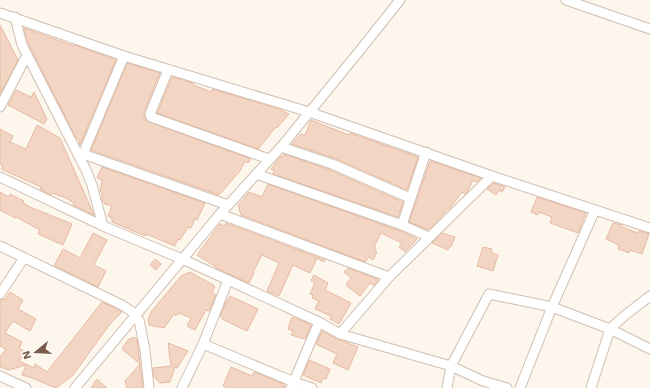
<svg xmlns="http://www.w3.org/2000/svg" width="650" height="388" viewBox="0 0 650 388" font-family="'Work Sans',sans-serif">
<rect width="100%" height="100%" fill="#fdf6ec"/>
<g fill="#f3d5c3" stroke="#e6bba3">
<polygon points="0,25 18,60 0,94"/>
<polygon points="24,28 74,46 75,45 116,60 80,145 79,143 80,140 76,138 28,43"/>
<polygon points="127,63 160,73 144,112 144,116 147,121 251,159 248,163 245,161 240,171 219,195 91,150"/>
<polygon points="172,77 193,83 194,85 211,92 212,89 279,109 289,114 277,128 276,127 258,149 157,113"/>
<polygon points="16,90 31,97 34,92 47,119 44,124 8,105"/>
<polygon points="311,120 349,135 350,133 418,157 407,190 334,158 292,144 301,134 305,135"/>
<polygon points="37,125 60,138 94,215 73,205 74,203 66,198 52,193 51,195 40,189 41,187 1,169 3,166 0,164 0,129 13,136 10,142 26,149"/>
<polygon points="284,154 330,170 403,202 398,217 273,174 274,171 271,169 281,156 283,157"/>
<polygon points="430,161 481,178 477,182 473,180 468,191 465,194 462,192 451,207 449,209 448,209 430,229 426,229 409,222"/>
<polygon points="102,167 205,203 197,220 195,219 191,228 188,227 180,240 178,239 175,246 146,234 145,236 112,222 112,218 108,216 112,206 105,204 102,200 102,192 100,191 102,180 97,178"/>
<polygon points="494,183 505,187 502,192 499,190 496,195 487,189"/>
<polygon points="268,184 400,231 417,239 405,252 399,247 402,243 381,233 374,247 376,248 374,251 377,252 373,260 369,257 365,262 241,215 238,205 249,192 262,197"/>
<polygon points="0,192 9,197 10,194 24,201 23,203 30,207 72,224 63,245 38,234 40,230 16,217 15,218 0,210"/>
<polygon points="537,197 586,213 578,233 550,223 552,217 539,212 538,215 531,212"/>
<polygon points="226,223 325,260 324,262 317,258 310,273 293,265 279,296 267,291 279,263 262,255 253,272 254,273 249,283 216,268 216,267 197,255 220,224 224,226"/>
<polygon points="613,223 622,225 622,227 638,233 639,231 649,234 642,254 630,250 629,253 618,249 619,245 606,239"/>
<polygon points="93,233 107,240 94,265 106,271 98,287 54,266 63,249 80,258"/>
<polygon points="442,233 455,237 451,247 450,246 448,250 432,243"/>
<polygon points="483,247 492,249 491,252 498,255 493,271 477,266"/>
<polygon points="155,259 161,264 156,270 150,265"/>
<polygon points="348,268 377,279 378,280 374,286 370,283 360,296 346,285 351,278 344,272"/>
<polygon points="190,272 215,286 212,293 216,295 209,311 206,310 195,330 187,326 191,318 179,313 176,316 174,314 164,328 149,325 148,320 151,312 181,276"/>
<polygon points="314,275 328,283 325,290 351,303 339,324 330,319 331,316 315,309 319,301 312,298 313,295 310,294 315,283 311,281"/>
<polygon points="10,292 23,300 18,309 36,319 30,331 13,321 5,333 22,342 19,348 25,352 19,361 34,368 35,364 47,372 102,302 122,312 110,324 73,375 56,388 32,378 22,375 26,365 9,370 0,367 0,357 6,349 0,346 0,312 2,308 0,307 0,300 3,299 5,300"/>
<polygon points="230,296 258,309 247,331 222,319 223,318 220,316 227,300 228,300"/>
<polygon points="292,317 310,324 311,326 305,339 291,335 293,331 288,329"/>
<polygon points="322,331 337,339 358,347 348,370 333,363 337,354 316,344"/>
<polygon points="134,337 137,339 140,364 122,349 128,340"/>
<polygon points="168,343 188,351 177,368 175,367 170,382 160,383 154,377 153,368 171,366"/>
<polygon points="309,360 330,369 326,379 323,378 321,383 303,375"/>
<polygon points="140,364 143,388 127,388 125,381"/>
<polygon points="231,367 252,376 254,372 284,384 285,388 228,388 223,386"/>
<polygon points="97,379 107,388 91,388"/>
</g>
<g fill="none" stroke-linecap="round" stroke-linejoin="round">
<defs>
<g id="minor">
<polyline points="566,0 650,29"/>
<polyline points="0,13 124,56 309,112 492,176 650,228"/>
<polyline points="15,17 22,45 86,170 92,185 103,226"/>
<polyline points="168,70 150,114 151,117 269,159"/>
<polyline points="0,107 27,55"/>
<polyline points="281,147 332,164 410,198"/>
<polyline points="83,154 228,205"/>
<polyline points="80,157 83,154 124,56"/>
<polyline points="256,174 402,225 429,237"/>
<polyline points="0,177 103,226 182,259 228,280 319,322 340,334 451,366 483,381 507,388"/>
<polyline points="595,210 552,307 610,329 650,349"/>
<polyline points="220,214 389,277"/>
<polyline points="402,225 426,152"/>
<polyline points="0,246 122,305 134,313 139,320 145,350 149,388"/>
<polyline points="0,294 24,258"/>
<polyline points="340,334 389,277 492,176"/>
<polyline points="203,344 294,382 312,388"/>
<polyline points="0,376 26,388"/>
<polyline points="75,388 220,214 281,147 361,49 400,0"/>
<polyline points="182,388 203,344 228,280"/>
<polyline points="291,388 319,322"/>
<polyline points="447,388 451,366 489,294 552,307 520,388"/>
<polyline points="591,388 610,329 624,316 650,296"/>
</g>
</defs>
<use href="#minor" stroke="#d1beb0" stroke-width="11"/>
<use href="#minor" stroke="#fff" stroke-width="9"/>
</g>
<g transform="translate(36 352) rotate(252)" stroke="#fffaf3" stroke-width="3" paint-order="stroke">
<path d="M0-3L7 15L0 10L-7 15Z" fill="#7a5c4d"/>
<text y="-6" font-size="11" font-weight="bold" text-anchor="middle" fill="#7a5c4d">N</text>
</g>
</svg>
